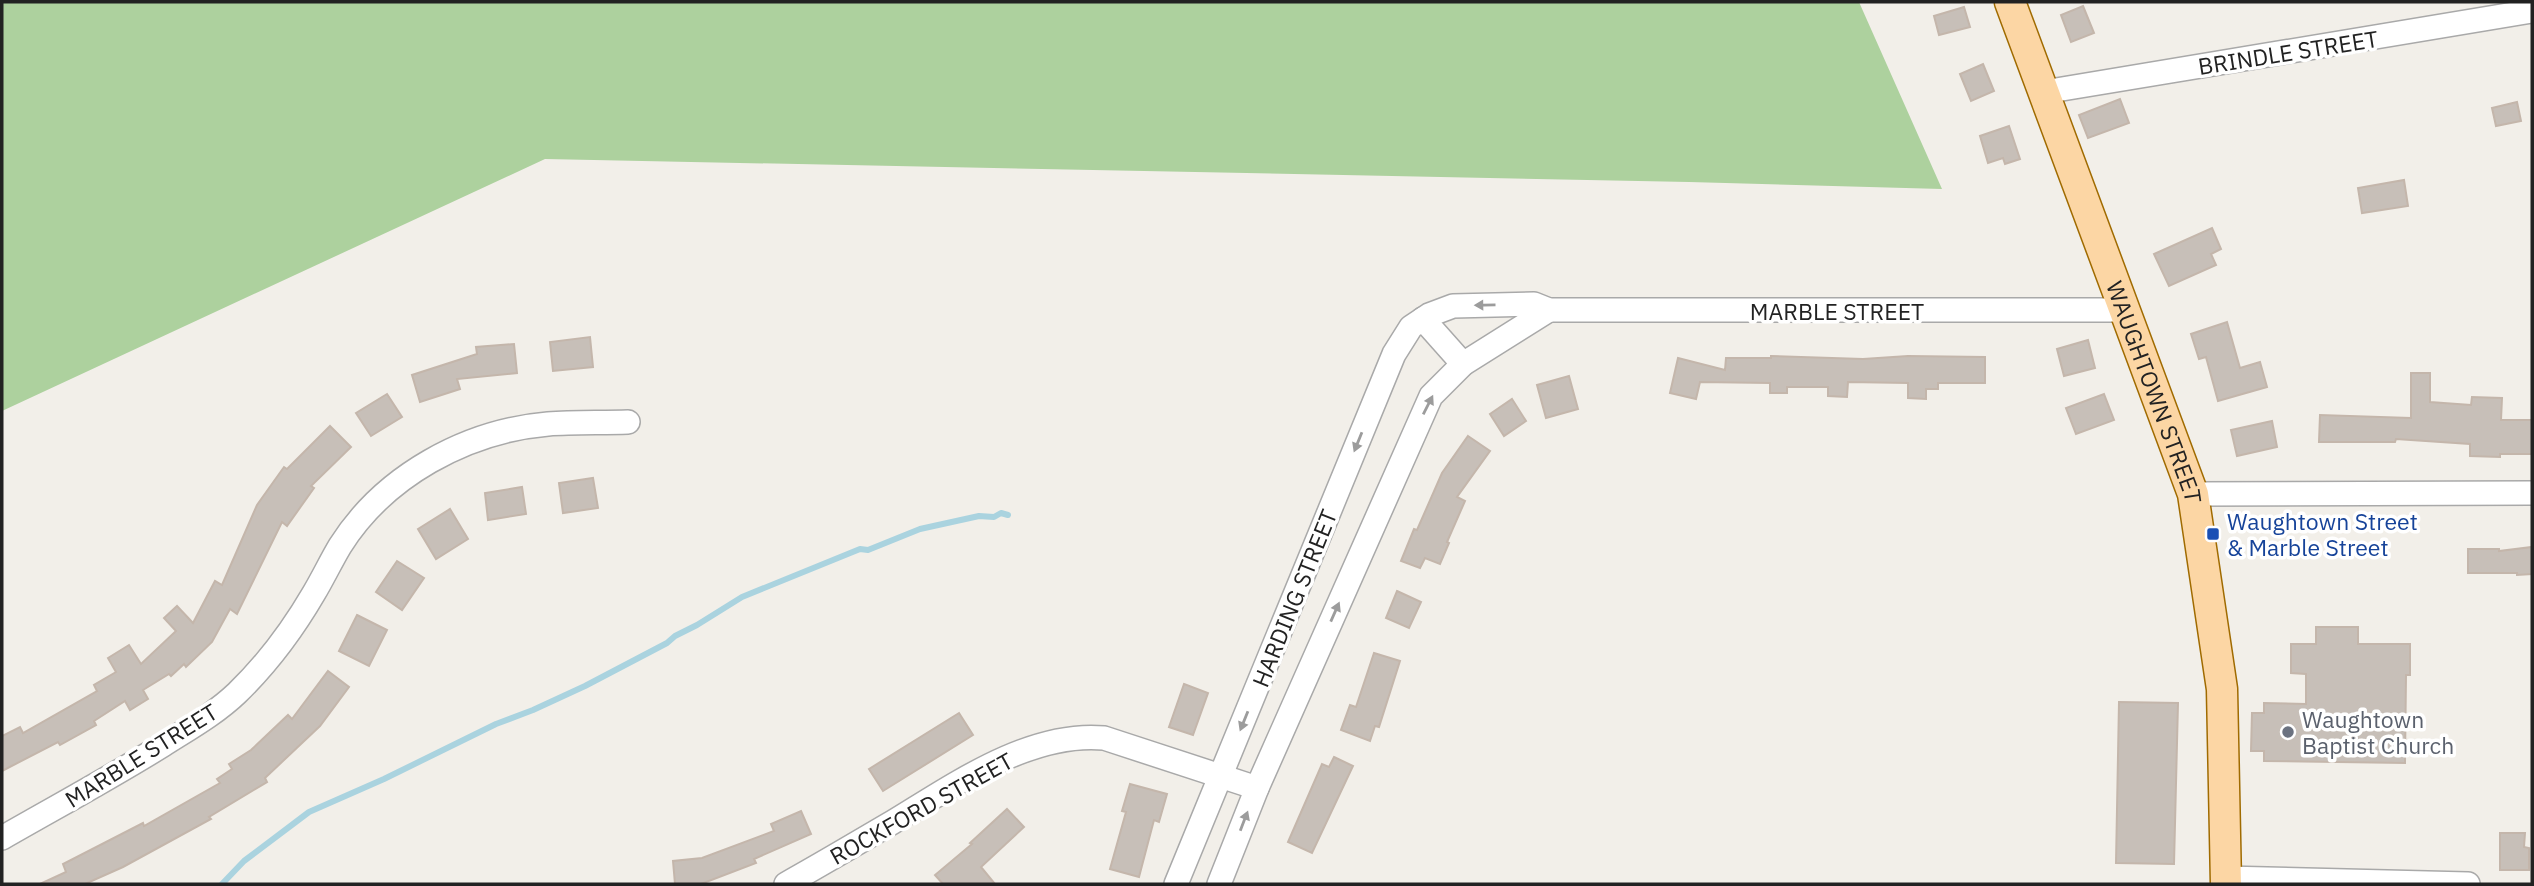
<svg xmlns="http://www.w3.org/2000/svg" width="2534" height="886" viewBox="0 0 2534 886" font-family="'IBM Plex Sans',sans-serif">
<rect width="100%" height="100%" fill="#f2efe9"/>
<polygon fill="#add19e" points="2,2 1859,2 1942,189 1689,182 545,159 2,411"/>
<g fill="none" stroke-linecap="round" stroke-linejoin="round">
<polyline stroke="#aad3df" stroke-width="6" points="222,884 244,861 309,812 384,779 496,724 533,710 585,686 667,643 675,636 697,625 742,597 860,549 868,550 920,529 979,516 994,517 1001,513 1008,515"/>
</g>
<g fill="#c7bfb8" stroke="#c4b6ab" stroke-width="2">
<polygon points="2083,6 2094,33 2071,42 2061,15"/>
<polygon points="1964,7 1970,27 1939,35 1934,16"/>
<polygon points="1983,64 1994,91 1971,101 1960,74"/>
<polygon points="2120,99 2129,123 2088,138 2079,115"/>
<polygon points="2517,102 2521,121 2496,126 2492,108"/>
<polygon points="2009,126 2020,159 2005,164 2003,158 1988,163 1980,136"/>
<polygon points="2404,180 2408,206 2362,213 2358,188"/>
<polygon points="2212,228 2221,249 2211,254 2216,265 2169,286 2154,254"/>
<polygon points="2227,322 2240,368 2260,362 2267,387 2218,401 2206,357 2199,359 2191,334"/>
<polygon points="590,337 593,367 553,371 550,342"/>
<polygon points="2088,340 2095,368 2064,376 2057,349"/>
<polygon points="514,344 517,373 457,379 460,389 420,402 412,375 477,354 476,347"/>
<polygon points="1771,356 1863,359 1908,356 1985,357 1985,383 1938,383 1938,389 1926,389 1926,399 1908,398 1908,383 1848,382 1847,397 1828,396 1828,387 1787,387 1787,393 1770,393 1770,383 1700,382 1696,399 1670,393 1678,358 1725,370 1726,358 1771,358"/>
<polygon points="2411,373 2430,373 2430,402 2471,405 2472,397 2502,398 2501,420 2532,420 2532,454 2500,454 2500,457 2470,456 2470,444 2396,439 2395,442 2319,442 2320,415 2411,418"/>
<polygon points="1569,376 1578,409 1546,418 1537,385"/>
<polygon points="387,394 402,417 371,436 356,413"/>
<polygon points="2104,394 2114,420 2076,434 2066,408"/>
<polygon points="1512,399 1526,421 1504,436 1490,414"/>
<polygon points="2272,421 2277,447 2237,456 2231,430"/>
<polygon points="330,426 351,447 311,486 314,488 287,526 282,522 237,614 230,609 212,642 186,667 184,664 171,676 169,674 143,690 148,699 130,710 125,701 94,721 96,725 60,745 58,742 2,771 2,736 20,727 23,733 97,691 94,685 116,672 108,658 129,645 141,664 176,631 164,618 177,606 193,623 215,581 222,585 257,505 284,467 287,469"/>
<polygon points="1468,436 1490,451 1457,497 1465,501 1447,542 1449,543 1440,564 1425,558 1420,568 1401,561 1414,529 1417,530 1442,473"/>
<polygon points="593,478 598,508 563,513 559,483"/>
<polygon points="522,487 526,514 488,520 485,493"/>
<polygon points="450,509 468,539 436,559 418,529"/>
<polygon points="2532,547 2532,574 2517,575 2517,573 2468,573 2468,549 2499,549 2499,551"/>
<polygon points="397,561 424,578 402,610 376,592"/>
<polygon points="1397,591 1421,602 1409,628 1386,618"/>
<polygon points="357,615 387,630 369,666 339,651"/>
<polygon points="2316,627 2358,627 2358,644 2410,644 2410,675 2406,675 2405,763 2264,761 2264,751 2251,751 2252,713 2264,713 2264,703 2306,704 2306,674 2291,673 2291,644 2316,644"/>
<polygon points="1374,653 1400,661 1379,727 1375,726 1370,741 1341,730 1350,705 1356,707"/>
<polygon points="328,671 349,687 320,726 265,778 267,782 209,817 211,819 123,867 85,884 40,884 66,872 63,864 143,823 144,826 220,783 217,779 232,769 229,764 251,750 288,715 292,719"/>
<polygon points="1184,684 1208,693 1193,735 1169,727"/>
<polygon points="2119,702 2178,703 2174,864 2116,863"/>
<polygon points="959,713 973,735 883,791 869,769"/>
<polygon points="1334,757 1353,766 1312,853 1288,842 1322,764 1329,767"/>
<polygon points="1130,784 1167,794 1159,822 1154,820 1139,877 1110,869 1126,812 1122,811"/>
<polygon points="1007,809 1024,827 981,867 995,884 943,884 935,875 972,844 970,843"/>
<polygon points="801,811 811,834 754,859 756,863 701,884 675,884 673,861 702,858 774,831 771,824"/>
<polygon points="2500,833 2525,833 2524,847 2529,848 2529,870 2500,870"/>
</g>
<g fill="none" stroke-linecap="round" stroke-linejoin="round">
<defs>
<g id="minor">
<polyline points="2044,92 2532,11"/>
<polyline points="1423,319 1463,364"/>
<polyline points="2193,494 2532,493"/>
<path d="M2,838C56,807 110,778 163,745C188,729 215,714 237,693C267,664 293,629 314,593C323,578 331,561 340,546C384,476 466,431 548,424C574,422 601,423 628,422"/>
<polyline points="2225,878 2468,884"/>
<path d="M786,884C822,864 857,843 893,822C954,785 1030,731 1104,738L1257,788"/>
<polyline points="1176,884 1394,354 1411,327 1429,315 1453,306 1534,304 1549,310 2124,310"/>
<polyline points="1219,884 1257,788 1431,396 1463,364 1549,310"/>
</g>
<g id="major">
<path id="s1" d="M2010,2L2193,494L2222,689L2226,884"/>
</g>
</defs>
<use href="#minor" stroke="#a9a9a9" stroke-width="26"/>
<use href="#major" stroke="#a06b00" stroke-width="33"/>
<use href="#minor" stroke="#fff" stroke-width="23"/>
<use href="#major" stroke="#fcd6a4" stroke-width="30"/>
</g>
<defs><path id="oneway-solid" d="M-6-.8H1V-3.2L6.5 0L1 3.2V.8H-6Z" transform="scale(1.75)"/></defs>
<g fill="#9c9c9c">
<use href="#oneway-solid" transform="translate(1485 305) rotate(179)"/>
<use href="#oneway-solid" transform="translate(1428 405) rotate(-63)"/>
<use href="#oneway-solid" transform="translate(1358 442) rotate(112)"/>
<use href="#oneway-solid" transform="translate(1335 612) rotate(-66)"/>
<use href="#oneway-solid" transform="translate(1244 721) rotate(112)"/>
<use href="#oneway-solid" transform="translate(1244 821) rotate(-69)"/>
</g>
<rect fill="#1a4fb4" stroke="#fff" stroke-width="2.5" x="2206" y="527" width="14" height="14" rx="3.5"/>
<circle fill="#6b7280" stroke="#fff" stroke-width="2.5" cx="2288" cy="732" r="7"/>
<g text-anchor="middle" dominant-baseline="central" stroke-width="7" stroke-linejoin="round" paint-order="stroke">
<g font-size="23" fill="#222" stroke="#fff">
<text transform="translate(2288 52) rotate(-9)">BRINDLE STREET</text>
<text x="1837" y="311">MARBLE STREET</text>
<text stroke="none"><textPath href="#s1" startOffset="416">WAUGHTOWN STREET</textPath></text>
<text transform="translate(1294 598) rotate(-68)">HARDING STREET</text>
<text transform="translate(141 755) rotate(-32)">MARBLE STREET</text>
<text transform="translate(921 808) rotate(-29)">ROCKFORD STREET</text>
</g>
<g font-size="23" fill="#164399" stroke="#fff" text-anchor="start">
<text x="2227" y="521">Waughtown Street<tspan x="2227" dy="26">&amp; Marble Street</tspan></text>
</g>
<g font-size="23" fill="#5b616d" stroke="#fff" text-anchor="start">
<text x="2302" y="719">Waughtown<tspan x="2302" dy="26">Baptist Church</tspan></text>
</g>
</g>
<rect width="2534" height="886" fill="none" stroke="#222222" stroke-width="7"/>
</svg>
